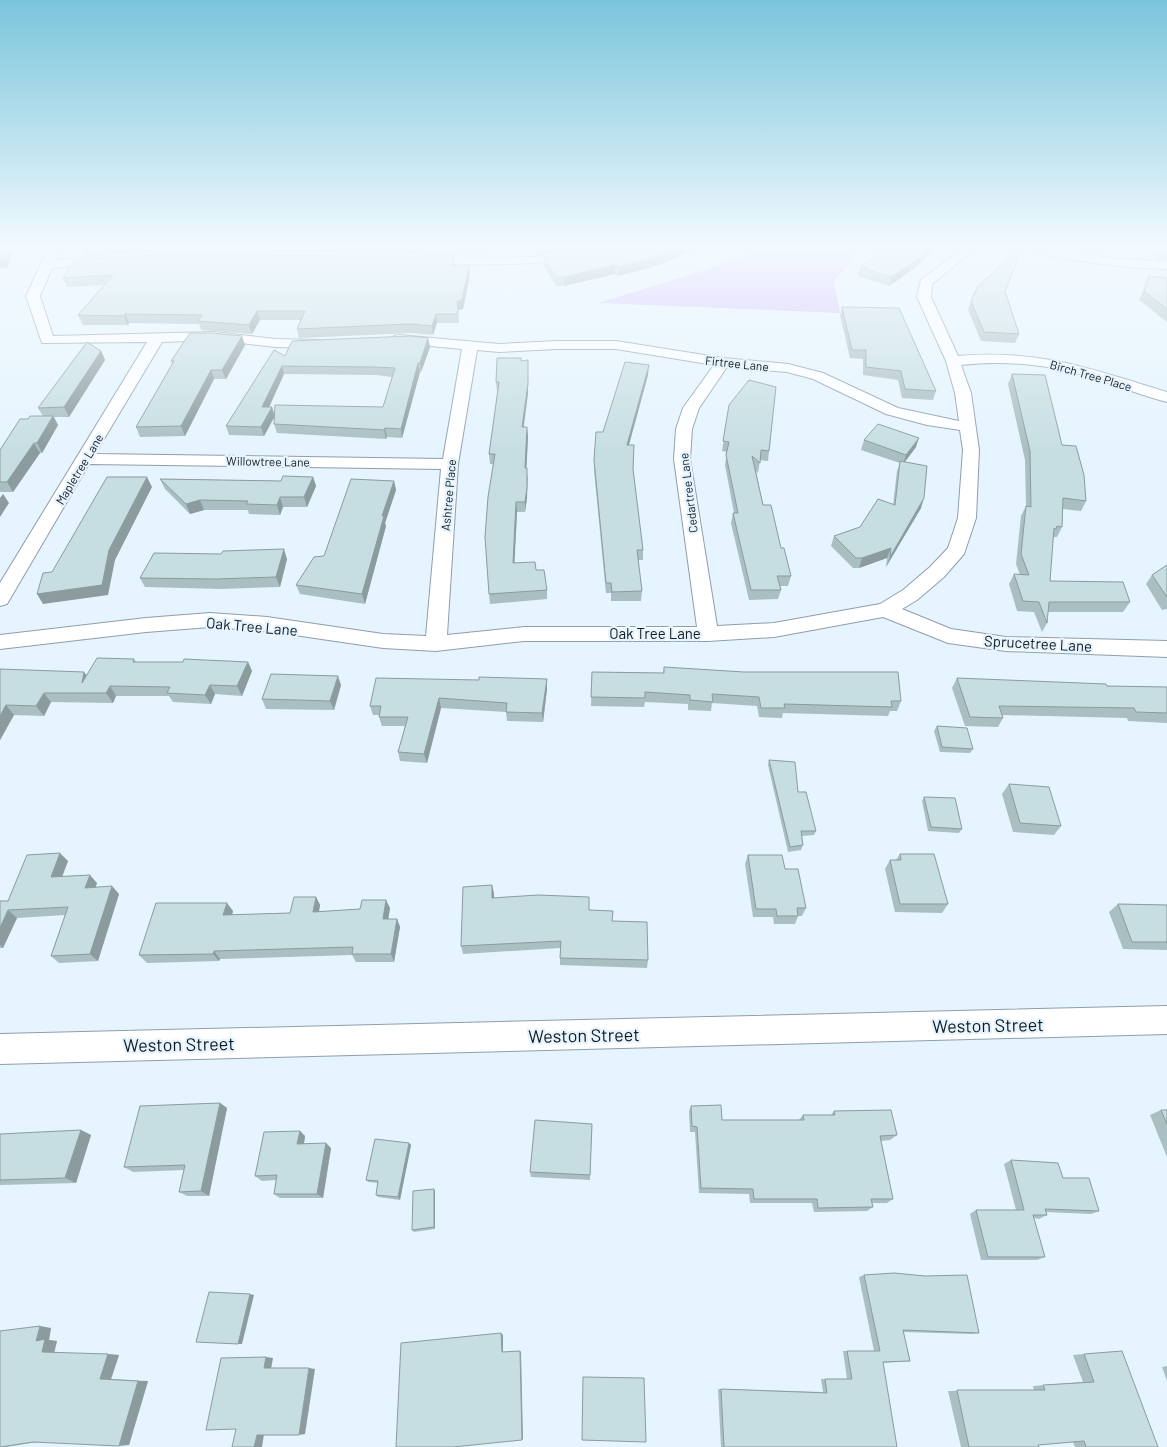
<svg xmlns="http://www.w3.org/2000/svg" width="1167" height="1447" viewBox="0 0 1167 1447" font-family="Barlow,sans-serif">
<rect width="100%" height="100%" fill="#e5f4fe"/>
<polygon fill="#d4bbf9" points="758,249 851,249 859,252 834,281 840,313 598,303 705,270"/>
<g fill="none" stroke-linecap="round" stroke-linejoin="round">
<defs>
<g id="minor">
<path d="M48,249H60L55,260L103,256L109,260L103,264L52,268L40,296L53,336L215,332L275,339L320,340L325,341L327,344L325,347L320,348L275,347L215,340L162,342L95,454L443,459L462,349L399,343L394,342L392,339L394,336L399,335L499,344L556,341H616L723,358L788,364L823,373L898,408L959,421L955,393L946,361L917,297L921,280L962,249H975L932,284L931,297L958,356C1039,349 1091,369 1167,392V402C1135,394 1104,380 1072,372C1036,363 999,361 961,365L971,393L979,450L976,518L964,554L944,577L917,600L902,609L951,629L1006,637L1167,641V657L1006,651L948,643L883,617L774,637L708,641H524L436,651L383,648L267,631L210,627L146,632L0,649V635L146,618L210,613L267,617L383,634L426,636L441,469L89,464L7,604L0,606V583L147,342L42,343L26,296ZM556,349H616L714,365L683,408L676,429L674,459L697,627H524L447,635L458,464L477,350L499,352ZM727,367L787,372L813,379L886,414L927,425L960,430L963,450L958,518L948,548L930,567L903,590L880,604L774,623L717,626L690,459L692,429L699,408Z"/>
<path d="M583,249H603L601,252C542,268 484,264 424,264L418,260L424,256L533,257Z"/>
<path d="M1031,249H1053L1118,259L1167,261V269C1123,268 1080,262 1037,253Z"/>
<polygon points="1167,1006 1167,1034 0,1064 0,1034"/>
</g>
</defs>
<use href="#minor" stroke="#8e9fab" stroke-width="2"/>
<use href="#minor" fill="#fff" fill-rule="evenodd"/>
</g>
<g fill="#aabfc2" fill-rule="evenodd">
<polygon points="82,249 458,249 457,254 171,251 85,256"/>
<polygon points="534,249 695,249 662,264 618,276 615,274 564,286 556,286 544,266 544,257 557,256 583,250 537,254"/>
<polygon points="888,249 937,249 908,273 889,286 858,276 860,267"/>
<polygon points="1153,249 1167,249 1167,259 1155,259"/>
<polygon points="74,260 454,266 470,275 463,309 458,310 459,323 437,323 433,335 412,333 299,338 297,329 301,320 260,320 252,334 201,330 199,324 129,323 128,325 83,325 78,315 104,285 67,287 63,278"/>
<polygon points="1149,276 1167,278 1167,322 1139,300"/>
<polygon points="1005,291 1019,334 1015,343 981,341 968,310 971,301"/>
<polygon points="842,307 936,391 933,400 902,398 898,380 863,375 863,359 850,358 840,315"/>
<path d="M428,338L430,347L421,372H420L402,438L387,437L386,439L277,433L274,424V417L264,436L229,435L226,426L285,356ZM284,374L376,375L392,377L383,407L274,415L272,407H269Z"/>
<polygon points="245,345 226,379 214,379 185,436 140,437 136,427 172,364 171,361"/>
<polygon points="101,351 105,360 69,417 54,417 58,425 42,453 40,453 13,492 0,492 0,450 28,419 43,416 38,408"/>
<polygon points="521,361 528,370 528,393 524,427 527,427 528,437 526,468 528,478 527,498 525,512 517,512 514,563 536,570 547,590 547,599 490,604 489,594 493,464 490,464 489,454 498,391 497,391 496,382"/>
<polygon points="1012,374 1062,445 1086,501 1081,511 1063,509 1062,527 1057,537 1053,537 1050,581 1130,602 1123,612 1048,612 1047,623 1042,632 1034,612 1017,611 1009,584 1014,574 1020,575 1016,564 1021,516 1026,506 1025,460 1008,384"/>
<polygon points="648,375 629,445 633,469 643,550 643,560 638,560 642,591 641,601 611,601 611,593 606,593 594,470 594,460 603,432"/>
<polygon points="729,405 769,451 768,461 760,460 758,473 756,471 763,505 791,576 788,586 780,586 781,590 778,599 749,600 731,523 733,513 734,513 725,465 727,452 722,451"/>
<polygon points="864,440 916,447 905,462 921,508 886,567 887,558 859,568 853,568 831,546 834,536 860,527 893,505 897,471 900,463 861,450"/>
<polygon points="313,477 316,486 307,507 283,507 280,515 249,514 248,510 204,510 190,514 165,489 160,479 281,481"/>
<polygon points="394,481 396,490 385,523 386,526 365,604 300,594 296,585 324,556"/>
<polygon points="287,559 280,587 220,589 145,587 140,578"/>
<polygon points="1167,565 1167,609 1162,610 1146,584 1152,575"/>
<polygon points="134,659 136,662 248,662 252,671 242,696 215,694 211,704 173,702 169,696 116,696 113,703 51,702 44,716 14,715 0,740 0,669 86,675"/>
<polygon points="664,667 901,701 897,711 890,711 888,716 783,713 782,718 759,717 757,706 712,703 711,711 688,710 688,704 645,702 644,707 591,706 592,672 663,673"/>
<polygon points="957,678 1107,686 1167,687 1167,723 1128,721 1127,718 1002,715 1003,718 998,727 965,726 952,688"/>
<polygon points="547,679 547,689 543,722 507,721 506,712 441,708 427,763 400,761 398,752 405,726 382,726 379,717 379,715 373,715 370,706 479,680"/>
<polygon points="341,685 334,710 266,709 262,699"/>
<polygon points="937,726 973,749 970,753 940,752 934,731"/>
<polygon points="769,760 798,792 816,831 814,835 802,836 803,845 801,850 788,852 768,765"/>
<polygon points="1009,784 1061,826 1054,835 1013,832 1002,794"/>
<polygon points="924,797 962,829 959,833 928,831 922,801"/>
<polygon points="900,854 948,904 942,913 895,912 885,869 890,860 896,860"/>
<polygon points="748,855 785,869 806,908 802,916 798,916 795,924 774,924 773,917 753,917 745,864"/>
<polygon points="68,861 62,876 97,883 95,887 119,894 98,961 59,963 51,956 65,915 17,918 3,948 0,948 0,901 8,901"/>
<polygon points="492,885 494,898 589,910 612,921 648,960 647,968 560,965 560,948 463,954 461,946"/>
<polygon points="316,897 320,905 319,912 390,908 388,919 397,919 400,927 394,962 356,962 352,955 220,959 219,961 147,963 139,955 233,911 232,915 290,913"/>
<polygon points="1118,904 1167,905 1167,950 1123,949 1109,912"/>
<polygon points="220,1103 227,1108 209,1196 187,1196 179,1192 184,1170 133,1172 124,1167"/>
<polygon points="691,1106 722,1120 799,1120 803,1115 831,1115 834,1111 897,1135 890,1140 881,1141 893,1199 887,1203 872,1203 873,1207 867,1211 814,1212 812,1203 750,1203 749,1194 699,1193 695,1132 690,1132 689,1111"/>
<polygon points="1161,1110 1167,1110 1167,1157 1150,1115"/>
<polygon points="592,1124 590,1180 531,1177 530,1172"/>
<polygon points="300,1131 305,1136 304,1144 331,1148 323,1198 280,1198 274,1194 276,1180 262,1181 255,1176"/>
<polygon points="0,1134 91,1135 76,1183 0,1185"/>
<polygon points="409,1143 411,1145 400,1200 378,1197 376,1195 378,1183 368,1182 366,1180"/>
<polygon points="1011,1160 1063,1178 1099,1211 1091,1214 1046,1212 1047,1215 1039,1219 1034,1218 1045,1257 1037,1260 981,1260 970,1214 976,1210 1016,1210 1004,1164"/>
<polygon points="435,1191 435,1229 414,1232 412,1230"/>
<polygon points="864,1275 979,1333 972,1334 903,1332 910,1361 883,1363 897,1447 721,1447 718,1389 823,1392 821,1379 847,1379 843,1351 874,1351 859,1277"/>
<polygon points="51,1328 49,1340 57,1341 54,1353 119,1355 111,1379 148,1381 129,1445 38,1442 6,1447 0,1447"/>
<polygon points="1084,1354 1158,1447 1075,1447 1073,1442 1038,1445 1039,1447 961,1447 948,1391 1034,1390 1033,1386 1083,1382 1073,1355"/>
<polygon points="1167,1366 1167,1381 1162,1367"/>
</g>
<g fill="#8b9b9e">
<polygon points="7,249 14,249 8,267 0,268 0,259"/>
<polygon points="537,249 591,249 537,254"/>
<polygon points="676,249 695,249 662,264 618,276 619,267"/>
<polygon points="929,249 937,249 908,273 889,286 891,277"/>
<polygon points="454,257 455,266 453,275 452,266"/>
<polygon points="615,265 615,274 564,286 564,277"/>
<polygon points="469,266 470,275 463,309 458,310 459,323 457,301"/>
<polygon points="257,311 260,320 252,334 249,325"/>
<polygon points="125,314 129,323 128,325 124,316"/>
<polygon points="436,314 437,323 433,335 432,326"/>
<polygon points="242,336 245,345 226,379 222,370"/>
<polygon points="428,338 430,347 421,372 420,363"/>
<polygon points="101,351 105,360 69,417 64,407"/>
<polygon points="528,360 528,393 522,436 522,427"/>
<polygon points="418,363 420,372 402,438 401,429"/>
<polygon points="649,365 648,375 626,455 627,445"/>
<polygon points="282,366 284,374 265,416 262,407"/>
<polygon points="211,370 214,379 185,436 181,426"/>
<polygon points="272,407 275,416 264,436 261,427"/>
<polygon points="53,416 58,425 42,453 37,443"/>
<polygon points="527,427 528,437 526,478 525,468"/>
<polygon points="385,428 387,437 386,439 384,430"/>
<polygon points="919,438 916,447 903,464 906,455"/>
<polygon points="34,443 40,453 13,492 7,482"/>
<polygon points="527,468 527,498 525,512 525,502"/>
<polygon points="147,477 152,487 115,560 108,595 43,604 37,594 109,550"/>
<polygon points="313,477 316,486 307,507 304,497"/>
<polygon points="394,481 396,490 385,523 386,526 365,604 362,594 382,516"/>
<polygon points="3,494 9,503 0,517 0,498"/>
<polygon points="280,497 283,507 280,515 277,505"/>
<polygon points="924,498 921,508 886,567 890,557"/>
<polygon points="200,500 204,510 190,514 186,504"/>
<polygon points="516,502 517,512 514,573 513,563"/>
<polygon points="891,548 887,558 859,568 862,558"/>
<polygon points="284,549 287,559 280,587 276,577"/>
<polygon points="248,662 252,671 242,696 237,686"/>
<polygon points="84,672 91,681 82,683"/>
<polygon points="338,676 341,685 334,710 330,701"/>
<polygon points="547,679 547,689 543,722 542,713"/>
<polygon points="210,685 215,694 211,704 205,695"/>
<polygon points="110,686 116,696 113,703 106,693"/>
<polygon points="44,693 51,702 44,716 36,706"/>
<polygon points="439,698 441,708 427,763 424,754"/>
<polygon points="6,705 14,715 0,740 0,716"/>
<polygon points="60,853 68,861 59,885 51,877"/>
<polygon points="90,875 97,883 93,895 85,888"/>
<polygon points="492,885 494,893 494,906 492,898"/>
<polygon points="112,886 119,894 98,961 90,954"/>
<polygon points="316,897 320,905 317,921 313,912"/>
<polygon points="386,900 390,908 387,927 383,919"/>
<polygon points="227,903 233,911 229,923 223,915"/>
<polygon points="8,910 17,918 3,948 0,945 0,928"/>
<polygon points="397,919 400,927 394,962 391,954"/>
<polygon points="214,951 220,959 219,961 213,954"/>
<polygon points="220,1103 227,1108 209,1196 201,1191"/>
<polygon points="81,1130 91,1135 76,1183 65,1178"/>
<polygon points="300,1131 305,1136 303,1149 297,1144"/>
<polygon points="326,1143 331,1148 323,1198 317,1194"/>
<polygon points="409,1143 411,1145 400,1200 398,1197"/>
<polygon points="434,1189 435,1191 435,1229 434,1227"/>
<polygon points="250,1294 254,1295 242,1344 238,1344"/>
<polygon points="40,1326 51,1328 49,1340 57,1341 54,1353 42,1352 36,1341"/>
<polygon points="501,1333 503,1335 503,1353 502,1352"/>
<polygon points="520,1351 521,1352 523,1439 522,1440"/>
<polygon points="108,1354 119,1355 111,1379 100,1379"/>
<polygon points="266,1357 273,1358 271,1369 264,1368"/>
<polygon points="309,1368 315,1369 305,1434 299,1435"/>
<polygon points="138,1381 148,1381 129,1445 119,1446"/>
<polygon points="264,1434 262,1447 254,1447 257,1435"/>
</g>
<g fill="#c6dee2" stroke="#8b9b9e">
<polygon points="0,249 7,249 4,259 0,259"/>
<polygon points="586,249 676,249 662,255 619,267 615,265 564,277 556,277 544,257 557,256"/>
<polygon points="888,249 929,249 911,264 891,277 860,267"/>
<polygon points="1019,249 1022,249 1005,291 1019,334 984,332 971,301 978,286"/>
<polygon points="1159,249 1167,249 1167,250 1160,250"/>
<polygon points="168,254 454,257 452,266 469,266 462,300 457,301 458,314 436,314 432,326 410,324 297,329 305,311 257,311 249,325 198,321 202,315 125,314 124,316 78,315 113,275 63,278 74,260"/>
<polygon points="1149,276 1167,278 1167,309 1144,291"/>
<polygon points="842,307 899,308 936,391 905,389 901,371 866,367 866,350 852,350"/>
<polygon points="190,333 212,333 242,336 222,370 211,370 181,426 136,427 174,361 171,361"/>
<polygon points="411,336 428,338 420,363 418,363 401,429 385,428 384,430 274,424 275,405 383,407 395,368 374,367 282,366 262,407 272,407 261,427 226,426 274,350 285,356 292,341"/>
<polygon points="87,342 101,351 64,407 38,408"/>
<polygon points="497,358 521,358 521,361 528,360 528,384 522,427 527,427 525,468 527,468 527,488 525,502 516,502 513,563 535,562 536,570 544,570 547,590 489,594 485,537 488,497 495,454 489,454 499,382 496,382"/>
<polygon points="625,362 649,365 627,445 634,445 633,469 643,550 637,550 642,591 612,592 611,583 606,583 594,460 596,432 603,432"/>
<polygon points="1012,374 1045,375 1062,445 1076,446 1084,475 1086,501 1063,498 1062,527 1057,526 1056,529 1054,528 1050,581 1123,582 1130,602 1049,602 1047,623 1039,602 1023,601 1014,574 1029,575 1021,554 1026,506 1031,507 1030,451"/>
<polygon points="749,380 776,387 769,451 761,450 760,463 752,456 763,505 771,505 781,548 784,548 791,576 777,576 781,590 751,590 733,513 738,513 726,455 729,442 723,441 729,405"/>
<polygon points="30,416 53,416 37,443 34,443 7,482 0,482 0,450 20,419 28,419"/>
<polygon points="878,424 919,438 906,455 864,440"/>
<polygon points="900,461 927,466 924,498 890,557 891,548 862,558 856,558 834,536 860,527 878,499 895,505"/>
<polygon points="283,476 313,477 304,497 280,497 277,505 246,504 248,501 200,500 186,504 160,479 281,481"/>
<polygon points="107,477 147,477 109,550 102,585 37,594 43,573 52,572"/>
<polygon points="351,479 394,481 382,516 384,516 362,594 296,585 314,557 324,556"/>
<polygon points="284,549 276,577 216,579 140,578 154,553 221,554 223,551"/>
<polygon points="1167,565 1167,597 1152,575"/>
<polygon points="97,658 134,659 133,662 183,662 184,659 248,662 237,686 210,685 205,695 167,693 170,687 110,686 106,693 44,693 36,706 6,705 0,716 0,669 84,672 82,683"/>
<polygon points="664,667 744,672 898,672 901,701 891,701 892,707 784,704 785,708 761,708 759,697 712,694 713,702 690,700 690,695 645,692 645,698 591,697 592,672 664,673"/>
<polygon points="271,674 338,676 330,701 262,699"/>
<polygon points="479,677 547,679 542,713 506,712 507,703 439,698 424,754 398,752 408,717 379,717 381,706 370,706 376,678 479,680"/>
<polygon points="957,678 1106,684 1107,686 1167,687 1167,713 1136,712 1134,708 999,706 1003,718 970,717"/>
<polygon points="937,726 967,728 973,749 942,747"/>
<polygon points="769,760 795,762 798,792 806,792 816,831 801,831 803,845 790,847"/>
<polygon points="1009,784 1049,787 1061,826 1020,823"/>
<polygon points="924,797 955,798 962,829 931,827"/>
<polygon points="60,853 51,877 90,875 85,888 112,886 90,954 51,956 68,907 8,910 0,928 0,901 8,901 27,855"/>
<polygon points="900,854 934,854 948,904 900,904 890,860 901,860"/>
<polygon points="748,855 782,855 785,869 798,869 806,908 797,908 798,916 777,916 776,909 756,909"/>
<polygon points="492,885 492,898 538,895 589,897 589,910 613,911 612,921 647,922 648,960 560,958 561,941 461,946 463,887"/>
<polygon points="294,897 316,897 313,912 360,909 362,900 386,900 383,919 397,919 391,954 352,954 353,947 214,951 213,954 139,955 156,903 227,903 223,915 290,913"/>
<polygon points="1118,904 1167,905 1167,942 1132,942"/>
<polygon points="220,1103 201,1191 179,1192 185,1165 124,1167 140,1106"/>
<polygon points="721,1105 722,1120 804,1120 803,1115 835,1115 834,1111 891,1110 897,1135 880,1136 893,1199 871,1199 873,1207 818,1208 817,1199 754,1199 753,1189 701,1188 697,1127 692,1126 691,1106"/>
<polygon points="1161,1110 1167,1110 1167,1124"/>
<polygon points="535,1120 592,1124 590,1175 530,1172"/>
<polygon points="81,1130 65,1178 0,1180 0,1134"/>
<polygon points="300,1131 297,1144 326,1143 317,1194 274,1194 277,1175 255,1176 264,1132"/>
<polygon points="375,1139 409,1143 398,1197 376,1195 378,1181 366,1180"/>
<polygon points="1011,1160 1058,1163 1063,1178 1089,1178 1099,1211 1045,1209 1047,1215 1033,1215 1045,1257 988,1257 976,1210 1024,1210"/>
<polygon points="434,1189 434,1227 412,1230 413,1191"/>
<polygon points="894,1273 925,1276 967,1275 979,1333 903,1330 910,1361 883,1362 897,1447 724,1447 721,1389 827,1393 825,1379 852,1379 847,1351 880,1351 864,1275"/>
<polygon points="209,1292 250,1294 238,1344 196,1342"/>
<polygon points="40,1326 36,1341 45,1339 42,1352 108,1354 100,1379 138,1381 119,1446 33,1442 0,1447 0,1331"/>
<polygon points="501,1333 502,1352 520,1351 522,1440 453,1447 396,1447 401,1343"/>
<polygon points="1122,1351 1158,1447 1086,1447 1084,1441 1038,1445 1039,1447 969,1447 957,1390 1045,1390 1043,1385 1094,1382 1084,1354"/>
<polygon points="266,1357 264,1368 309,1368 299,1435 257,1435 254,1447 232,1447 236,1429 206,1430 221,1358"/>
<polygon points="583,1377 644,1378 646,1442 582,1440"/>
</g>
<linearGradient id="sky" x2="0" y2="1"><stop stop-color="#79c5db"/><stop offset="0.55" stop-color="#f3faff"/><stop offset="1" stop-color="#f3faff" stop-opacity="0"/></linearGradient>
<rect width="1167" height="451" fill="url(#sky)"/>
<g text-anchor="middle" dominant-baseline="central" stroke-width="4.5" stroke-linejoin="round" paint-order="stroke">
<g font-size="12" fill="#151c20" stroke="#e5f4fe">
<text transform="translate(737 363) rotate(6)">Firtree Lane</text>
<text transform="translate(1091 375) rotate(16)">Birch Tree Place</text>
<text transform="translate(268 461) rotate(1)">Willowtree Lane</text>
<text transform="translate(79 469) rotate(-59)">Mapletree Lane</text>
<text transform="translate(688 493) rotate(-97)">Cedartree Lane</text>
<text transform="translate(448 495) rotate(-85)">Ashtree Place</text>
</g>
<g font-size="15" fill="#151c20" stroke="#e5f4fe">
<text transform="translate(252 626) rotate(5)">Oak Tree Lane</text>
<text x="655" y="633">Oak Tree Lane</text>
<text transform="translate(1038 643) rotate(3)">Sprucetree Lane</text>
</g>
<g font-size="18" fill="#151c20" stroke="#e5f4fe">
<text transform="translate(988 1025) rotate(-1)">Weston Street</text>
<text transform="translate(584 1035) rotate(-1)">Weston Street</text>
<text transform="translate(179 1044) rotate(-1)">Weston Street</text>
</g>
</g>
</svg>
